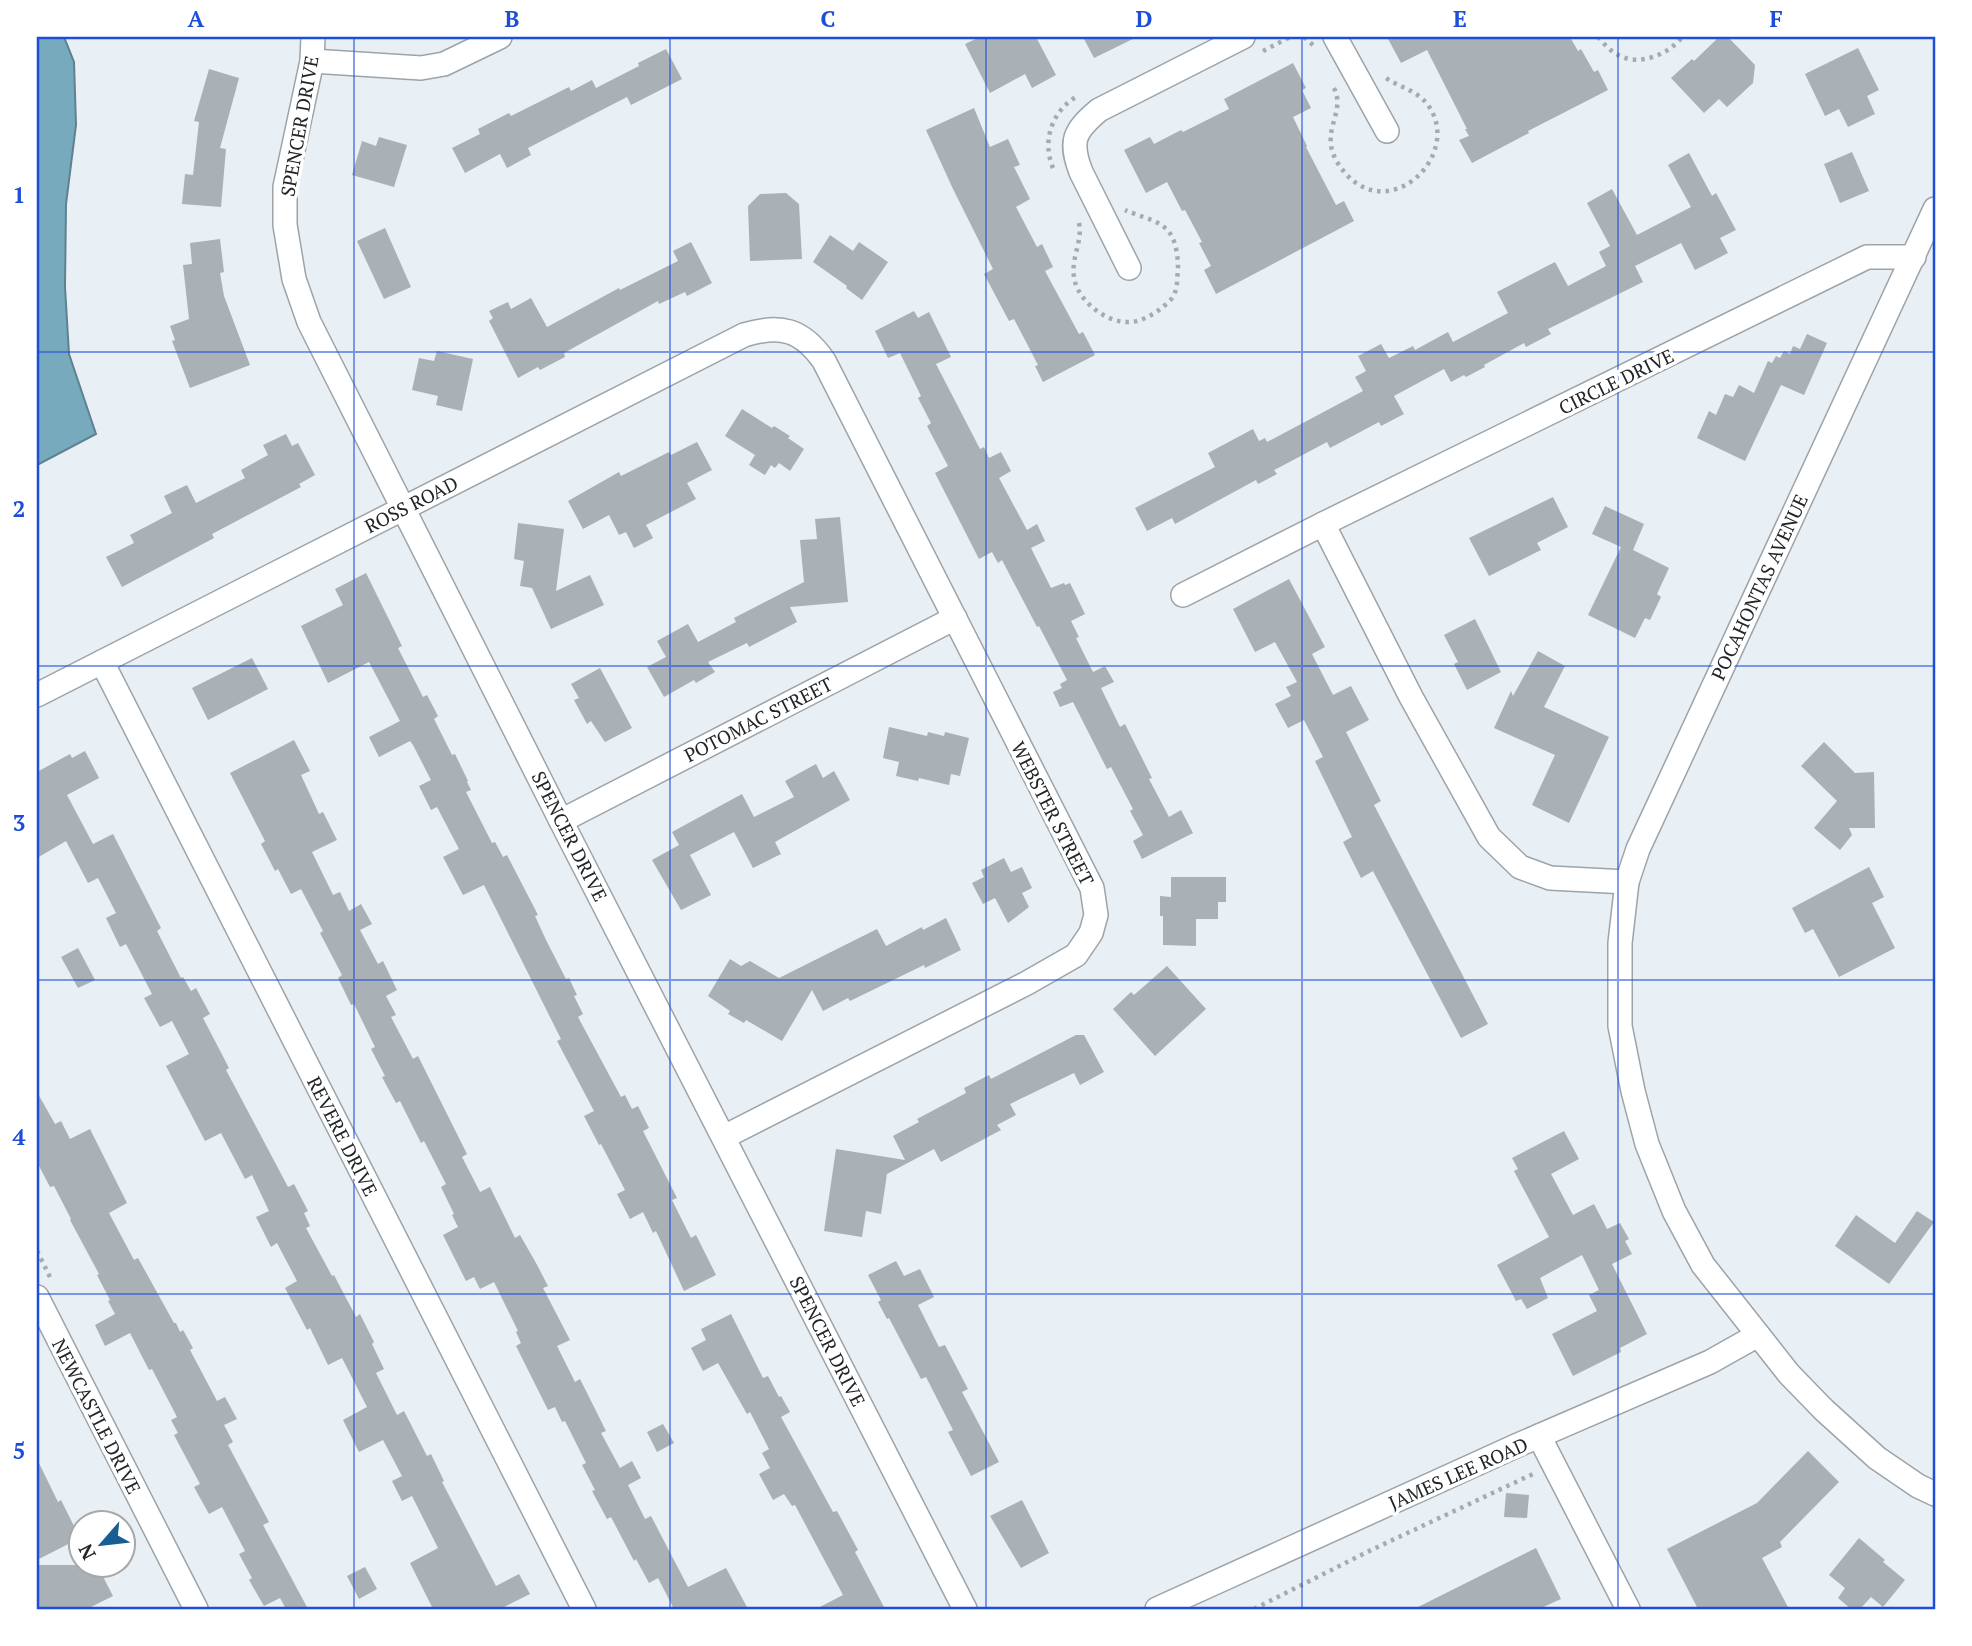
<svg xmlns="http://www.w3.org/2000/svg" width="1972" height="1646" viewBox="0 0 1972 1646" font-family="'PT Serif',serif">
<rect width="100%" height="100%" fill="#e8eff5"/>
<polygon fill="#77aabd" stroke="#5e8290" stroke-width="2" points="37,37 64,37 74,62 76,125 66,204 65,287 69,354 96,434 37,465"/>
<g fill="#a9b0b6">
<polygon points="980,37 1036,37 1056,75 1032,88 1025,74 990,93 965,44"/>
<polygon points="1083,37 1137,37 1094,58"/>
<polygon points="1387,37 1570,37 1578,51 1581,49 1594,72 1598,70 1608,90 1528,131 1529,133 1472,163 1459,140 1469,136 1465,129 1467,129 1427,50 1401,63"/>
<polygon points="1719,37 1728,37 1755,65 1753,83 1727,107 1719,99 1704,113 1671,78 1692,59 1694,61"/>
<polygon points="1858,48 1879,90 1867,96 1875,114 1848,127 1839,109 1825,116 1805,74"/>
<polygon points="666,49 682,79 631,105 627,97 528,148 531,155 507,168 500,154 465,173 452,148 480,134 478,129 509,113 511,116 569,87 571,91 592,80 596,88 639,66 638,63"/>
<polygon points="1293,63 1306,88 1302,90 1311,108 1293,117 1307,146 1306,147 1336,205 1344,201 1354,221 1216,294 1204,270 1211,266 1199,243 1202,242 1185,210 1182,211 1167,182 1146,193 1124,150 1150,137 1154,144 1181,130 1183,132 1229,109 1224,99"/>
<polygon points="209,69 239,78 220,148 226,149 221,207 182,204 185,174 193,175 199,122 194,121"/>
<polygon points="974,108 990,147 1008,139 1020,165 1014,167 1030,199 1016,207 1037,247 1042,244 1053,267 1045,271 1079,334 1083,332 1095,355 1043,382 1035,366 1038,365 1014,319 1009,321 984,274 993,269 953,189 926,130"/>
<polygon points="379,137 407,145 394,187 352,175 362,141 376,146"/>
<polygon points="1852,152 1869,191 1840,203 1824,164"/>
<polygon points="1689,153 1712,196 1716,193 1736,230 1720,238 1728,253 1695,270 1681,243 1635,266 1643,282 1548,329 1551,334 1526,347 1524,343 1484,365 1485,367 1466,377 1464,375 1451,382 1444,369 1394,396 1404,414 1381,426 1379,422 1330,448 1327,442 1280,467 1274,470 1277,474 1258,484 1256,480 1175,524 1172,518 1147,531 1135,508 1215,467 1208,453 1253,429 1259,441 1265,438 1267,442 1363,391 1355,377 1366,371 1358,356 1381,344 1389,358 1413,346 1415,350 1448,332 1453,342 1508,313 1497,292 1555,262 1568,286 1606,266 1599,252 1610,246 1587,203 1612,189 1637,235 1691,207 1668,165"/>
<polygon points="786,193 799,204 802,259 750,261 748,206 760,194"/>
<polygon points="385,228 411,287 384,299 357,241"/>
<polygon points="830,235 853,251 859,242 888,262 862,300 846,288 847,286 813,262"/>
<polygon points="220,239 224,272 220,273 224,296 250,365 190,388 172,341 175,340 170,326 189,319 183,265 192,264 190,243"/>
<polygon points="691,242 712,283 687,296 685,292 659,304 658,301 564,353 565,357 540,370 538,367 518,378 489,321 493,318 489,311 508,302 511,309 531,298 547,327 549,326 619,288 620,290 678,261 673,251"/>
<polygon points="914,311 918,318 929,312 951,357 936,364 980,449 984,447 989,458 1001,452 1011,471 999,478 1027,530 1037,524 1045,541 1031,548 1051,588 1064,583 1065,585 1070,583 1085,614 1071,621 1079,637 1076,638 1093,672 1105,666 1114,682 1101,688 1120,727 1125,724 1152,778 1149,779 1169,817 1181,810 1193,833 1142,859 1133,841 1143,835 1130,811 1133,809 1111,767 1107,769 1073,702 1060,707 1053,692 1062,688 1060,684 1067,680 1039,626 1037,627 1002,560 998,563 992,552 979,559 935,473 948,466 927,426 931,423 918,398 921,396 900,353 888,358 875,331"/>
<polygon points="1807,334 1827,343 1804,395 1781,385 1745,461 1697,438 1709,411 1716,415 1725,394 1733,397 1739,385 1754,393 1768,361 1772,363 1776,356 1780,358 1784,351 1790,354 1793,346 1800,349"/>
<polygon points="437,351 473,359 462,411 436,405 438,396 412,390 419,358 434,361"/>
<polygon points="742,409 772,428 774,426 790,436 788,438 804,449 790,471 779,463 775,468 771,465 765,475 749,465 755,455 725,436"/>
<polygon points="286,434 292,446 298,443 315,475 299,484 301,487 212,534 214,538 122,587 106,557 134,543 130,535 172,513 164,496 187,485 196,503 245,478 241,470 268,455 263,445"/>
<polygon points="697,442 712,470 687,483 696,499 646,525 653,538 634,548 626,532 619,535 609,515 583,529 568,501 619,472 621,476 669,452 671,455"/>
<polygon points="1553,497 1568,527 1537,543 1541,550 1489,576 1469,538"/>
<polygon points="1605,506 1644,524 1633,550 1669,568 1657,594 1661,597 1650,620 1645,618 1635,638 1588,615 1621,547 1592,534"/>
<polygon points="840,517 848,602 790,607 797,622 749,647 747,643 708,662 715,672 696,683 694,680 664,697 647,667 666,657 657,641 688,624 698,642 736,622 734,618 804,582 800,540 817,539 815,519"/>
<polygon points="518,523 564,529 556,591 590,575 604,605 551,629 532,588 520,586 524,561 514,559"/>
<polygon points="366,573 402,646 398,648 423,697 427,695 438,716 434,719 452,755 455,754 468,781 467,782 471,790 466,792 492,843 495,842 503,857 507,855 538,915 535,916 546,940 566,979 569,978 577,995 574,996 583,1014 578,1017 621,1097 625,1095 632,1109 638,1106 649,1128 643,1131 677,1198 672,1200 691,1238 696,1235 716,1275 684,1291 656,1231 653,1233 643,1212 630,1219 617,1194 625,1190 601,1144 599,1145 584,1116 594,1111 557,1041 561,1039 484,885 463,895 443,857 459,849 437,807 431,810 419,786 431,780 413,745 410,741 379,757 369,737 400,721 369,662 328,683 301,626 343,605 335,589"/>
<polygon points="1289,579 1325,647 1312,654 1333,695 1351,686 1369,720 1346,732 1381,801 1374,805 1488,1024 1461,1038 1373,871 1361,878 1343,842 1352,837 1315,761 1323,757 1304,720 1288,728 1275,704 1291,696 1286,687 1297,682 1275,642 1255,652 1233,609"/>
<polygon points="1475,619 1501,672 1467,690 1454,664 1458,662 1444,635"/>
<polygon points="1538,651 1565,666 1544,707 1609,737 1569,823 1532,805 1555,755 1494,728 1511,691 1513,696"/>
<polygon points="252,658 268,689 208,720 192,688"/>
<polygon points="600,668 632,728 605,742 591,721 587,724 574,700 579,698 571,684"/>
<polygon points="889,727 927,736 928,732 944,736 945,732 969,738 960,776 951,774 949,785 919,778 918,781 896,776 899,762 883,758"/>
<polygon points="294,740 310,771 301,775 319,814 323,812 337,840 312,852 333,895 340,892 349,911 361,904 372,924 360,930 378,964 383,961 397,990 386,996 396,1015 391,1017 413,1059 418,1056 467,1154 462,1157 480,1192 490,1187 515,1238 520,1235 536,1263 548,1286 543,1288 570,1340 557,1346 575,1382 580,1379 606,1431 601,1433 620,1468 632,1461 641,1478 628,1485 645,1519 651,1516 688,1587 726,1568 748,1609 674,1609 658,1578 649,1583 636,1559 634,1561 611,1517 607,1519 592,1491 595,1490 582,1465 586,1463 565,1421 562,1422 555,1407 548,1410 516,1346 521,1343 516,1332 518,1331 494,1282 480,1289 474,1277 466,1281 443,1235 458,1227 452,1215 454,1214 441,1187 446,1184 424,1141 421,1143 400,1101 396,1103 382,1077 385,1076 371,1049 375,1047 354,1004 351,1005 338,978 342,975 320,933 323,931 301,889 291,894 278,869 275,871 261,844 265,841 230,773"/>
<polygon points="1824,742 1855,773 1874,772 1875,828 1849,828 1852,835 1840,850 1814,828 1837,801 1801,766"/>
<polygon points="85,751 99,778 67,795 93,844 113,834 161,928 157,931 181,978 183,977 191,991 196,988 210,1014 203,1018 229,1068 226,1070 288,1187 294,1184 308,1211 304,1213 310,1226 306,1228 332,1276 334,1275 356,1317 360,1314 374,1342 372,1344 384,1369 376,1373 397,1415 404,1411 427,1456 431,1454 444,1481 442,1482 496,1586 519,1574 530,1594 500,1609 433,1609 410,1563 438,1548 412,1496 402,1501 392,1481 402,1476 383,1440 359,1452 343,1420 367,1407 342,1358 328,1365 310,1328 307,1330 285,1288 297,1281 277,1243 271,1247 256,1217 269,1211 252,1175 245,1179 221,1133 205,1141 166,1066 189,1054 172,1021 160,1027 144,998 152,994 126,944 120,947 106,918 116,913 98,878 88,883 66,841 37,858 37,772 70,754 72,758"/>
<polygon points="816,764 823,778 834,771 850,800 775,842 781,854 753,868 734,832 690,855 711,895 681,910 652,860 679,845 672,832 742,794 754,817 794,797 785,781"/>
<polygon points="1004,858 1011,872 1022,867 1032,888 1022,893 1029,907 1008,923 995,898 983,904 972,883 984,877 981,870"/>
<polygon points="1869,867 1884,897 1872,903 1895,948 1839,977 1813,929 1805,933 1792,908"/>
<polygon points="1171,877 1226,877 1226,902 1218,902 1218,919 1196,919 1196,946 1163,945 1163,916 1160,916 1160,896 1171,897"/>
<polygon points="946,918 961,950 925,968 924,965 850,1001 848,998 823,1011 812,990 782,1041 746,1020 744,1023 728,1014 730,1011 708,996 730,959 741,966 750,961 779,978 877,929 886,946 922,927 923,930"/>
<polygon points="78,948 95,980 78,988 61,957"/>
<polygon points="1167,966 1206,1009 1155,1056 1113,1009 1131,992 1134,995"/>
<polygon points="1076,1035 1084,1035 1104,1072 1080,1085 1074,1073 1010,1104 1016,1115 997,1125 1001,1130 941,1162 934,1149 887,1174 881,1214 866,1211 862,1237 824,1231 836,1149 905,1160 893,1136 919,1122 917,1119 966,1093 964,1088 989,1075 991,1079"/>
<polygon points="37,1092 55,1124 61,1121 70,1139 90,1129 127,1203 109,1213 134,1260 138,1258 174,1323 176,1323 180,1332 183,1330 193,1348 190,1350 217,1401 225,1397 237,1419 224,1425 233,1442 228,1445 269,1522 263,1525 308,1609 286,1609 280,1598 264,1606 249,1580 252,1578 239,1554 245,1551 222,1507 209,1514 194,1487 200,1484 174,1435 178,1433 171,1420 177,1417 152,1369 149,1370 130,1333 105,1346 95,1325 115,1314 108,1301 110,1300 97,1275 99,1274 70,1220 71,1219 54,1186 50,1187 37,1162"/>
<polygon points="1564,1131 1579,1159 1551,1174 1573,1215 1594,1204 1607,1229 1620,1223 1629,1239 1625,1241 1632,1254 1612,1264 1647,1334 1620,1348 1621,1352 1573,1376 1552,1334 1597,1311 1589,1295 1599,1290 1582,1255 1540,1278 1548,1298 1527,1309 1521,1299 1516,1301 1497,1265 1549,1237 1514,1171 1518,1169 1512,1158"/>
<polygon points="1917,1211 1934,1222 1889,1284 1835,1246 1856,1215 1895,1243"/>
<polygon points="896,1261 904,1276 920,1269 934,1297 918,1305 939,1347 945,1345 968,1389 962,1392 999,1462 971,1476 948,1432 953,1430 926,1377 921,1379 889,1318 887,1319 878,1302 881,1300 868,1275"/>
<polygon points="731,1314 763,1378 768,1376 779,1397 781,1396 790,1412 781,1417 833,1512 837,1511 858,1550 855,1552 885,1609 816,1609 843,1595 795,1505 792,1506 784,1494 773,1500 759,1474 770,1468 762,1453 769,1449 750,1412 747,1414 718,1363 703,1371 691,1348 706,1340 701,1329"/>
<polygon points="663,1424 674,1443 657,1452 647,1432"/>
<polygon points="1808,1451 1839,1482 1780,1542 1782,1547 1762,1558 1789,1609 1698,1609 1667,1549 1757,1503"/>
<polygon points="37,1459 58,1502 61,1500 80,1538 37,1560"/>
<polygon points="1506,1493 1529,1495 1527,1518 1504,1517"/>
<polygon points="1022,1500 1049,1553 1021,1568 990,1516"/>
<polygon points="1859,1538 1885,1560 1883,1562 1905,1580 1883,1607 1871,1597 1860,1609 1851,1609 1838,1598 1845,1588 1829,1575"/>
<polygon points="1536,1548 1561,1599 1539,1609 1414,1609"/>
<polygon points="37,1565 97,1565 113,1596 87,1609 37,1609"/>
<polygon points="365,1567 377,1589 359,1599 347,1576"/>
</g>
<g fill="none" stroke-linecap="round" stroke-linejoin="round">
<defs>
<g id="minor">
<polyline points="313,37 312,61 285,187 285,225 294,279 309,322 561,821 965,1609"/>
<polyline points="1335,37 1387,131"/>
<polyline points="312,61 421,68 444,64 500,37"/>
<polyline points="1935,209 1638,849 1627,882 1620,943 1620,1026 1633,1091 1647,1144 1674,1211 1703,1265 1789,1374 1824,1410 1877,1458 1918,1486 1935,1494"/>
<path d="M1129,268L1081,172C1069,141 1074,131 1099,110L1243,37"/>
<polyline points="1323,524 1411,697 1489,837 1520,867 1550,878 1627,882"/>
<polyline points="1183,595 1323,524 1867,257 1914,257"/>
<polyline points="102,662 584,1609"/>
<path d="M37,695L744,335C780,324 802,329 824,361L1092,888L1096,915L1091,933L1076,955L1027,983L724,1137"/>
<polyline points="561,821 955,618"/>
<polyline points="37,1297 196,1609"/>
<polyline points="1539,1436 1628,1609"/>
<polyline points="1157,1609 1518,1445 1710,1362 1758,1335"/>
</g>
</defs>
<use href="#minor" stroke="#9da4a9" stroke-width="26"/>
<g stroke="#a6abb0" stroke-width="4.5" stroke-dasharray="3.5 5" stroke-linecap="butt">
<polyline points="1304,37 1313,45"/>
<path d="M1598,37C1604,44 1611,52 1620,56C1641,66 1669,54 1682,37"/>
<polyline points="1263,51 1290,37"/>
<path d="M1334,88C1347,114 1317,132 1339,165C1384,232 1465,156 1428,105C1417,90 1398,87 1383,76"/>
<path d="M1053,168C1042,142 1051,112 1076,97"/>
<path d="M1079,223C1083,244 1069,259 1075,282C1081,303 1107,323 1129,322C1140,322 1150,316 1159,310C1164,306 1171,301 1174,295C1178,286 1177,277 1178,268C1178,256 1176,241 1169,232C1159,219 1139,217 1125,210"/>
<polyline points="37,1251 51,1279"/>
<polyline points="1254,1609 1367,1552 1533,1474"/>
</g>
<use href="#minor" stroke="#fff" stroke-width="23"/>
</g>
<path fill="none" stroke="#1d4ed8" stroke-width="2" stroke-opacity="0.55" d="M354,37V1609M670,37V1609M986,37V1609M1302,37V1609M1618,37V1609M37,352H1935M37,666H1935M37,980H1935M37,1294H1935"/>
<g text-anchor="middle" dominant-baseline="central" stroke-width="7" stroke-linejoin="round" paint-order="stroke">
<g font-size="19" fill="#222527" stroke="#fff">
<text transform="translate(299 126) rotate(-80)">SPENCER DRIVE</text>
<text transform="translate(1616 381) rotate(-26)">CIRCLE DRIVE</text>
<text transform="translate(411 504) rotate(-27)">ROSS ROAD</text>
<text transform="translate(1759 587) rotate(-65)">POCAHONTAS AVENUE</text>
<text transform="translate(758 719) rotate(-27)">POTOMAC STREET</text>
<text transform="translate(1053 813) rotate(63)">WEBSTER STREET</text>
<text transform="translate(570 836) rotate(63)">SPENCER DRIVE</text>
<text transform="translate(343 1136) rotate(63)">REVERE DRIVE</text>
<text transform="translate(828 1341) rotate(63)">SPENCER DRIVE</text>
<text transform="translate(97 1416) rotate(63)">NEWCASTLE DRIVE</text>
<text transform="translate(1458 1473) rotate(-24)">JAMES LEE ROAD</text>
</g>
</g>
<rect width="1972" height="1646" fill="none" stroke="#ffffff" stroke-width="77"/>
<g transform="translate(102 1544) rotate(242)"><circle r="33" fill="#ffffff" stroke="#a7a8a9" stroke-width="2"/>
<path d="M0-5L12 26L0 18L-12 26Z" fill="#175f93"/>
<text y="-10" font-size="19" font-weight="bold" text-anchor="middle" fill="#222527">N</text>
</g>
<rect x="38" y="38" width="1896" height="1570" fill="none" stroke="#1d4ed8" stroke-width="2.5"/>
<g font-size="23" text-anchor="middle" font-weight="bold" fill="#1d4ed8">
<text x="196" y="27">A</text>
<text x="512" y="27">B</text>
<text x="828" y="27">C</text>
<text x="1144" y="27">D</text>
<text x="1460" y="27">E</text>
<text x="1776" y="27">F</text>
<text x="19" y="203">1</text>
<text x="19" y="517">2</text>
<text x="19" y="831">3</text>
<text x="19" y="1145">4</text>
<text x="19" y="1459">5</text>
</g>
</svg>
